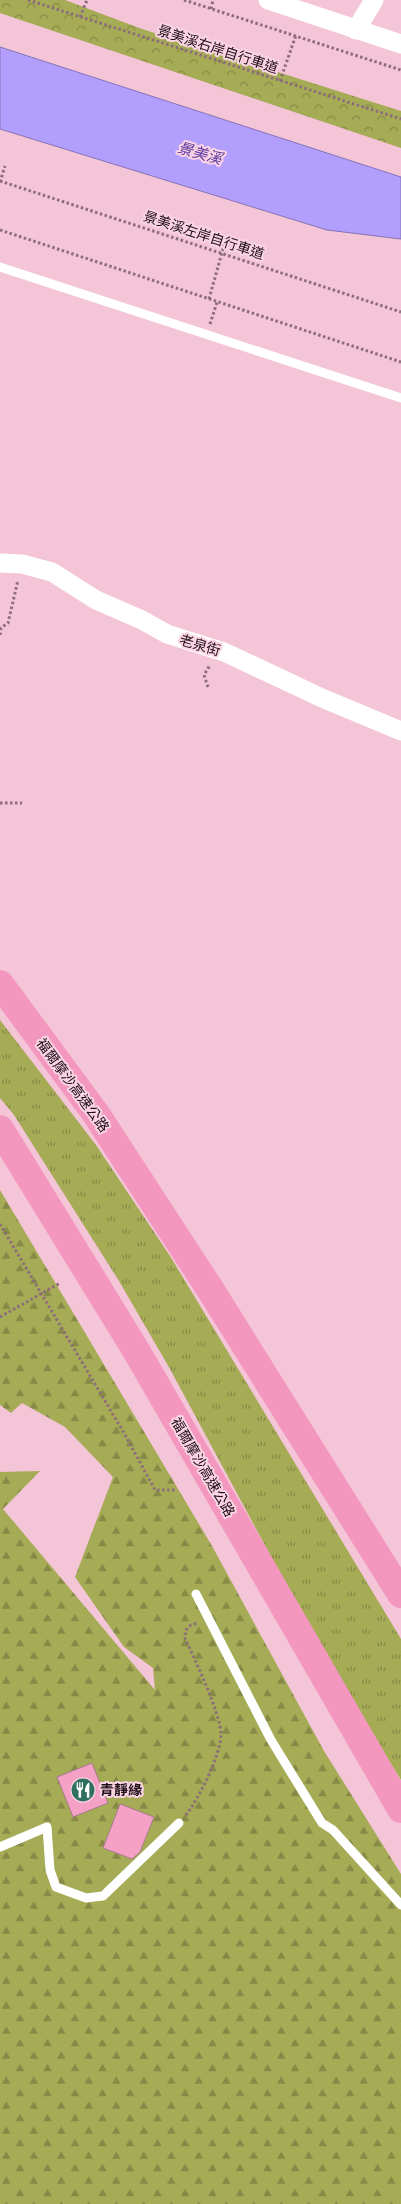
<svg xmlns="http://www.w3.org/2000/svg" width="401" height="2204" viewBox="0 0 401 2204" font-family="'Public Sans','Noto Sans TC',sans-serif">
<defs>
<pattern id="grass-tufts" width="24" height="20" patternUnits="userSpaceOnUse" patternTransform="scale(1.25)"><rect width="24" height="20" fill="#a6ac56"/><path d="M3 7l-1-3M5 7V3M7 7l1-3M15 17l-1-3M17 17v-4M19 17l1-3" fill="none" stroke="#878a46"/></pattern>
<pattern id="forest-firs" width="22" height="20" patternUnits="userSpaceOnUse" patternTransform="scale(1.25)"><rect width="22" height="20" fill="#a6ac56"/><path d="M5 1l3.5 6h-7zM16 11l3.5 6h-7z" fill="#878a46"/></pattern>
<pattern id="park-crowns" width="20" height="18" patternUnits="userSpaceOnUse" patternTransform="scale(1.25)"><rect width="20" height="18" fill="#a6ac56"/><path d="M2 6a3 3 0 1 1 6 0M12 15a3 3 0 1 1 6 0" fill="none" stroke="#878a46"/></pattern>
</defs>
<rect width="100%" height="100%" fill="#f4c4d7"/>
<polygon fill="url(#grass-tufts)" points="0,1020 96,1145 170,1256 401,1639 401,1780 332,1670 170,1369 119,1281 14,1115 0,1098"/>
<polygon fill="url(#forest-firs)" points="0,1190 212,1546 324,1751 401,1874 401,2204 0,2204 0,1472 40,1471 3,1509 155,1690 153,1668 124,1647 75,1577 113,1477 65,1427 22,1403 11,1413 0,1405"/>
<polygon fill="url(#park-crowns)" points="0,0 65,0 142,29 401,111 401,148 0,13"/>
<polygon fill="#b29ffd" stroke="#8573b7" points="0,47 401,177 401,239 327,230 0,129"/>
<g fill="#f4a1c5" stroke="#a57a8c">
<polygon points="92,1763 108,1803 73,1817 57,1777"/>
<polygon points="120,1804 154,1817 140,1852 132,1859 103,1848"/>
</g>
<g fill="none" stroke-linecap="round" stroke-linejoin="round">
<g stroke="#8e6d7a" stroke-width="3" stroke-dasharray="2.5 2.5" stroke-linecap="butt">
<polyline points="28,0 401,119"/>
<polyline points="184,0 401,70"/>
<polyline points="211,9 213,0"/>
<polyline points="80,17 87,0"/>
<polyline points="280,81 296,35"/>
<polyline points="0,181 401,312"/>
<polyline points="0,182 5,166"/>
<polyline points="0,230 401,362"/>
<polyline points="209,299 226,238"/>
<polyline points="210,324 217,302"/>
<polyline points="0,635 1,628 8,623 18,580"/>
<polyline points="208,687 204,675 210,665"/>
<polyline points="0,803 22,803"/>
<polyline points="0,1224 124,1433 155,1490 175,1490"/>
<polyline points="0,1317 60,1283"/>
<path d="M186,1815C199,1798 221,1755 221,1734C220,1712 195,1660 185,1638L186,1630L191,1625L198,1623"/>
</g>
<g stroke="#fff" stroke-width="9">
<polyline points="0,267 401,398"/>
<polyline points="196,1594 271,1740 322,1823 333,1830 401,1905"/>
<polyline points="0,1847 47,1827 50,1870 56,1887 86,1898 103,1896 179,1823"/>
</g>
<g stroke="#fff" stroke-width="19">
<polyline points="268,0 401,44"/>
<polyline points="356,30 374,0"/>
<polyline points="0,563 22,564 52,572 96,600 142,620 167,634 224,652 322,698 401,731"/>
</g>
<g stroke="#f397bf" stroke-width="28">
<polyline points="0,984 96,1114 210,1289 401,1594"/>
<polyline points="0,1129 137,1352 401,1809"/>
</g>
</g>
<defs>
<symbol id="restaurant-disc" viewBox="-11 -11 22 22"><circle r="9.5" fill="#30705e" stroke="#fbd4e4"/><path d="M-5-6h1v4h1v-4h1v4h1v-4h1v5L-1.5 .5V6h-2V.5L-5-1ZM5-6V6H3V1.5H1.5Q1.5-4 5-6Z" fill="#fff"/></symbol>
</defs>
<g fill-rule="evenodd">
<use href="#restaurant-disc" x="69" y="1776" width="28" height="28"/>
</g>
<g text-anchor="middle" dominant-baseline="central" stroke-width="4" stroke-linejoin="round" paint-order="stroke">
<g font-size="14" fill="#1d0d14" stroke="#fbd4e4">
<text transform="translate(218 49) rotate(18)">景美溪右岸自行車道</text>
<text transform="translate(204 235) rotate(18)">景美溪左岸自行車道</text>
<text transform="translate(200 645) rotate(16)">老泉街</text>
<text transform="translate(73 1085) rotate(54)">福爾摩沙高速公路</text>
<text transform="translate(203 1467) rotate(60)">福爾摩沙高速公路</text>
</g>
<g font-size="14" font-weight="bold" fill="#1d0d14" stroke="#fbd4e4" text-anchor="start">
<text x="100" y="1790">青靜緣</text>
</g>
<g font-size="15" font-style="italic" fill="#54329d" stroke="#fbd4e4">
<text transform="translate(200 153) rotate(16)">景美溪</text>
</g>
</g>
</svg>
